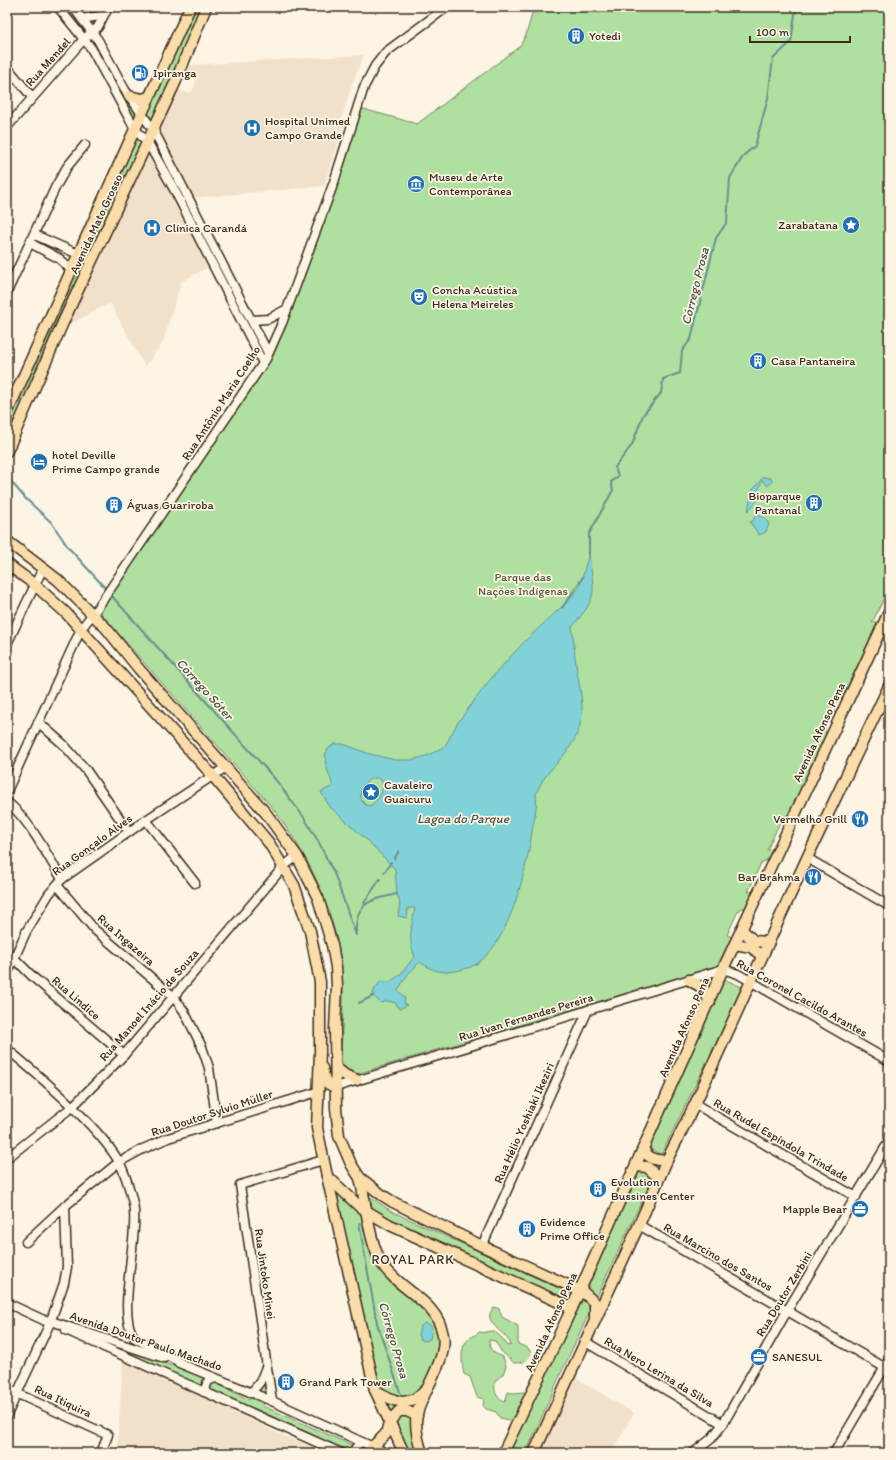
<svg xmlns="http://www.w3.org/2000/svg" width="896" height="1460" viewBox="0 0 896 1460" font-family="Itim,sans-serif">
<rect width="100%" height="100%" fill="#fcf5e5"/>
<filter id="ink" filterUnits="userSpaceOnUse"><feTurbulence type="fractalNoise" baseFrequency=".025" numOctaves="2"/><feDisplacementMap in="SourceGraphic" scale="8" xChannelSelector="R" yChannelSelector="G"/><feConvolveMatrix kernelMatrix="1 2 1 2 8 2 1 2 1" color-interpolation-filters="sRGB"/></filter>
<g filter="url(#ink)">
<g fill="#f2e1ca">
<polygon points="364,55 352,84 340,124 343,126 324,186 194,198 162,140 160,129 177,90 190,93 193,89 197,78 185,73 189,65"/>
<polygon points="148,148 214,264 181,282 163,342 145,367 110,303 65,327"/>
<polygon points="123,1358 284,1436 330,1453 117,1453"/>
<polygon points="572,1376 634,1413 611,1453 538,1453"/>
</g>
<g fill="#b0e0a0" stroke="#76855f">
<polygon points="60,7 69,7 86,28 102,17 91,34 136,115 133,120"/>
<polygon points="193,7 203,7 151,123 144,114"/>
<path d="M534,7H889V588L872,623L879,621L842,698L834,704L824,728L827,736L788,815L782,818L767,850L773,849L767,860L761,863L748,892L754,891L747,907L739,909L727,935L732,937L718,966L353,1075L343,1070L340,1065C342,1031 345,997 341,964C333,905 307,852 270,805L102,615L100,609L254,385L255,379L270,359L360,110L363,109L417,124L520,46L526,35Z"/>
<polygon points="137,134 143,140 56,323 7,437 7,417"/>
<polygon points="724,979 742,987 741,992 661,1155 648,1147"/>
<polygon points="636,1170 645,1170 652,1179 561,1373 526,1453 508,1453"/>
<path d="M333,1186L365,1217L370,1251L382,1271L420,1301L436,1323L439,1340L437,1350C427,1384 402,1416 417,1453H408L377,1384Z"/>
<polygon points="369,1196 391,1211 569,1293 565,1301 371,1210"/>
<path d="M495,1307L499,1309L502,1317L518,1326V1344L528,1348L531,1353C527,1362 523,1363 514,1363L501,1351L495,1341L489,1340C489,1351 493,1353 503,1357L506,1366L503,1374L495,1381C494,1391 495,1397 505,1402L508,1392L513,1393L524,1392L526,1397L524,1403L517,1407L518,1412L513,1421L500,1418L496,1412L486,1409L483,1405L484,1399L477,1397L470,1377L464,1374C462,1366 460,1349 466,1342C469,1338 475,1335 480,1332C484,1333 486,1332 490,1331C498,1331 504,1341 508,1346L511,1345C507,1332 478,1321 495,1307Z"/>
<polygon points="52,1323 204,1377 249,1400 264,1378 265,1386 263,1406 370,1453 354,1453 213,1390"/>
</g>
<g fill="#81d2d8" stroke="#658f8e" fill-rule="evenodd">
<polygon points="763,477 771,478 772,481 768,486 762,480 757,494 757,501 748,511 752,491"/>
<polygon points="758,515 765,518 769,524 766,532 759,535 750,522 753,521 755,516"/>
<path d="M589,553C593,593 601,593 572,627C574,639 574,652 576,664C580,696 590,716 570,747C558,765 544,772 536,794C538,805 534,819 532,831C527,867 509,950 471,967C468,968 463,969 460,970C441,974 435,972 420,962L408,974L398,990L405,998L404,1003L407,1005L399,1009L396,1003L387,1001L381,1003L373,996L374,990L381,981L390,982L400,975L415,956C407,942 412,925 415,908H408L407,918L398,916L400,903L397,894L395,869L368,841L330,807L321,792L333,786L326,765L325,755L328,749L334,744H343L370,754L395,760H412L429,755L445,746L458,722L493,676L524,642L571,598L580,586ZM372,778H378L382,781C385,790 378,801 370,806L366,805L362,801C358,792 363,783 372,778Z"/>
<polygon points="425,1323 430,1325 432,1328 430,1339 426,1341 421,1340 418,1335 420,1327"/>
</g>
<g fill="none" stroke-linecap="round" stroke-linejoin="round">
<g stroke="#658f8e" stroke-width="2">
<polyline points="7,477 26,499 51,522 68,547 107,590"/>
<polyline points="589,553 589,534 613,490 611,482 618,476 615,467 632,445 643,415 661,393 663,379 680,373 682,351 691,339 716,238 727,222 730,178 744,155 755,146 768,98 773,59 791,42 795,14 799,7"/>
<polyline points="110,594 275,779 303,816 317,839 334,873 356,935"/>
<polyline points="562,608 583,577"/>
<polyline points="394,859 399,851"/>
<polyline points="384,873 391,862"/>
<polyline points="364,903 380,879"/>
<path d="M356,932C355,901 372,900 397,894"/>
<polyline points="359,1003 373,996"/>
<polyline points="359,1223 377,1323 400,1392"/>
</g>
<defs>
<g id="minor">
<polyline points="58,7 91,48 135,129 148,143 175,191 263,363"/>
<polyline points="73,7 98,40 125,90 154,131 268,353"/>
<polyline points="82,19 99,16 106,12"/>
<polyline points="7,67 32,97"/>
<polyline points="7,127 84,39 98,27 108,7"/>
<polyline points="35,235 78,254"/>
<polyline points="30,243 60,259 71,270"/>
<polyline points="7,292 56,186 67,167 85,145"/>
<polyline points="252,320 268,319 287,309"/>
<polyline points="7,644 43,568"/>
<polyline points="38,722 63,744 86,770 129,832"/>
<polyline points="7,791 81,629 98,607 266,359 282,323 334,182 364,87 375,66 386,52 447,7"/>
<path d="M7,802C29,819 47,855 62,879"/>
<polyline points="146,820 195,883"/>
<polyline points="807,858 889,906"/>
<polyline points="57,885 95,930 173,996 184,1011 202,1047 209,1068 217,1123"/>
<polyline points="14,958 34,978 124,1055"/>
<polyline points="7,974 26,932 49,894 62,879 146,820 226,767"/>
<path d="M7,1049C41,1077 95,1123 118,1160C125,1172 130,1190 133,1203C140,1236 115,1316 135,1338L183,1364"/>
<polyline points="336,1087 723,969 738,974 889,1061"/>
<polyline points="695,1104 856,1197"/>
<polyline points="7,1158 72,1107 124,1055 284,866 297,856"/>
<polyline points="639,1225 889,1370"/>
<polyline points="26,1242 65,1206 119,1162 143,1149 168,1138 317,1092"/>
<polyline points="482,1246 588,1010"/>
<polyline points="7,1303 50,1323"/>
<polyline points="45,1320 51,1321 164,1358"/>
<polyline points="66,1330 341,1453"/>
<polyline points="584,1341 723,1424"/>
<polyline points="179,1363 272,1401 386,1453"/>
<polyline points="7,1389 108,1435 101,1453"/>
<polyline points="204,1392 208,1381 215,1378"/>
<polyline points="251,1393 260,1382 266,1367"/>
<polyline points="272,1401 240,1185 323,1160"/>
<polyline points="7,1415 50,1323 64,1283 67,1267 65,1206"/>
<polyline points="352,1453 360,1442"/>
<polyline points="693,1453 711,1439 723,1424 787,1311 889,1141"/>
<polyline points="834,1453 889,1360"/>
</g>
<g id="major">
<polyline points="129,96 142,99 149,97"/>
<polyline points="7,413 190,7"/>
<polyline points="7,451 65,318 175,83 206,7"/>
<polyline points="7,541 58,580 106,628 139,669 265,812 297,856 318,898 332,945 336,967 337,986 335,1029 336,1108 339,1136 351,1164 360,1178 382,1195 393,1202 482,1246 583,1292 595,1303 595,1318"/>
<polyline points="7,564 34,584 66,613 213,776 269,843 294,885 310,931 320,982 320,1052 317,1128 327,1176 360,1207 390,1225 572,1308"/>
<polyline points="742,930 754,941 769,942"/>
<polyline points="735,944 751,947 762,956"/>
<polyline points="689,980 703,988 710,1002"/>
<path d="M322,1068C324,1078 325,1085 336,1087"/>
<polyline points="336,1068 345,1075 357,1080"/>
<path d="M643,1149C649,1159 655,1161 667,1160"/>
<polyline points="636,1166 647,1167 659,1178"/>
<polyline points="327,1176 375,1390 404,1453"/>
<path d="M360,1178C366,1202 369,1245 383,1265C401,1292 437,1300 443,1335C448,1359 423,1390 417,1414C414,1427 418,1441 422,1453"/>
<path d="M375,1390C394,1402 408,1409 426,1390"/>
<polyline points="372,1447 386,1434 389,1422 399,1411 407,1411 417,1416"/>
<polyline points="503,1453 572,1308 723,969 889,612"/>
<polyline points="534,1453 639,1225 667,1160 695,1104 807,858 889,686"/>
</g>
</defs>
<use href="#minor" stroke="#3b2a1e" stroke-width="11"/>
<use href="#major" stroke="#3b2a1e" stroke-width="13"/>
<use href="#minor" stroke="#fcf5e5" stroke-width="8"/>
<use href="#major" stroke="#fbddab" stroke-width="10"/>
</g>
</g>
<defs>
<symbol id="building-disc" viewBox="-11 -11 22 22"><circle r="9.5" fill="#1f6fb2" stroke="#fcf5e5"/><path d="M-4-6H4V6H1V3H-1V6H-4ZM-2.5-4.3h1.7v1.8h-1.7ZM.8-4.3h1.7v1.8H.8ZM-2.5-1h1.7V.8h-1.7ZM.8-1h1.7V.8H.8Z" fill="#fff"/></symbol>
<symbol id="fuel-disc" viewBox="-11 -11 22 22"><circle r="9.5" fill="#1f6fb2" stroke="#fcf5e5"/><path d="M-5.5-6h7V0h2V4h1.3V-2.5L3-4.5l.8-.8L6-3V5H2.5V1h-1V6h-7ZM-4.2-4.7v3.2H.2V-4.7Z" fill="#fff"/></symbol>
<symbol id="hospital-disc" viewBox="-11 -11 22 22"><circle r="9.5" fill="#1f6fb2" stroke="#fcf5e5"/><path d="M-5-5h3v3.5h4V-5h3V5h-3V1.5h-4V5h-3Z" fill="#fff"/></symbol>
<symbol id="museum-disc" viewBox="-11 -11 22 22"><circle r="9.5" fill="#1f6fb2" stroke="#fcf5e5"/><path d="M0-6L6-3V-2H-6V-3ZM-5-1h2V3h-2ZM-1-1h2V3h-2ZM3-1h2V3H3ZM-6 4H6V6H-6Z" fill="#fff"/></symbol>
<symbol id="sight-disc" viewBox="-11 -11 22 22"><circle r="9.5" fill="#1f6fb2" stroke="#fcf5e5"/><path d="M0-6L1.8-2.2L6-1.7L2.9 1.2L3.7 5.4L0 3.3L-3.7 5.4L-2.9 1.2L-6-1.7L-1.8-2.2Z" fill="#fff"/></symbol>
<symbol id="theatre-disc" viewBox="-11 -11 22 22"><circle r="9.5" fill="#1f6fb2" stroke="#fcf5e5"/><path d="M-5-5.5Q0-4 5-5.5V0Q5 5 0 6Q-5 5-5 0ZM-3.3-2.5H-1v1.5H-3.3ZM1-2.5H3.3v1.5H1ZM-2.8 1Q0 5.5 2.8 1Z" fill="#fff"/></symbol>
<symbol id="hotel-disc" viewBox="-11 -11 22 22"><circle r="9.5" fill="#1f6fb2" stroke="#fcf5e5"/><path d="M-6-4.5h1.5V1H6V5H4.5V3h-9V5H-6ZM-4 0a1.8 1.8 0 1 1 3.6 0ZM.5 0V-2.5h3Q6-2.5 6 0Z" fill="#fff"/></symbol>
<symbol id="restaurant-disc" viewBox="-11 -11 22 22"><circle r="9.5" fill="#1f6fb2" stroke="#fcf5e5"/><path d="M-5-6h1v4h1v-4h1v4h1v-4h1v5L-1.5 .5V6h-2V.5L-5-1ZM5-6V6H3V1.5H1.5Q1.5-4 5-6Z" fill="#fff"/></symbol>
<symbol id="office-disc" viewBox="-11 -11 22 22"><circle r="9.5" fill="#1f6fb2" stroke="#fcf5e5"/><path d="M-6-3h4V-5.5h4V-3h4V5H-6ZM-1-4.5V-3h2v-1.5ZM-6 0V1H6V0Z" fill="#fff"/></symbol>
</defs>
<g fill-rule="evenodd">
<use href="#building-disc" x="566" y="26" width="20" height="20"/>
<use href="#fuel-disc" x="130" y="63" width="20" height="20"/>
<use href="#hospital-disc" x="242" y="118" width="20" height="20"/>
<use href="#museum-disc" x="406" y="174" width="20" height="20"/>
<use href="#sight-disc" x="841" y="215" width="20" height="20"/>
<use href="#hospital-disc" x="142" y="218" width="20" height="20"/>
<use href="#theatre-disc" x="409" y="287" width="20" height="20"/>
<use href="#building-disc" x="748" y="351" width="20" height="20"/>
<use href="#hotel-disc" x="29" y="452" width="20" height="20"/>
<use href="#building-disc" x="804" y="493" width="20" height="20"/>
<use href="#building-disc" x="104" y="495" width="20" height="20"/>
<use href="#sight-disc" x="361" y="782" width="20" height="20"/>
<use href="#restaurant-disc" x="850" y="809" width="20" height="20"/>
<use href="#restaurant-disc" x="803" y="867" width="20" height="20"/>
<use href="#building-disc" x="588" y="1179" width="20" height="20"/>
<use href="#office-disc" x="850" y="1199" width="20" height="20"/>
<use href="#building-disc" x="517" y="1219" width="20" height="20"/>
<use href="#office-disc" x="749" y="1347" width="20" height="20"/>
<use href="#building-disc" x="276" y="1372" width="20" height="20"/>
</g>
<g text-anchor="middle" dominant-baseline="central" stroke-width="3.5" stroke-linejoin="round" paint-order="stroke">
<g font-size="12" fill="#3b2a1e" stroke="#fcf5e5" text-anchor="start">
<text x="589" y="36">Yotedi</text>
<text x="153" y="73">Ipiranga</text>
<text x="265" y="121">Hospital Unimed<tspan x="265" dy="14">Campo Grande</tspan></text>
<text x="429" y="177">Museu de Arte<tspan x="429" dy="14">Contemporânea</tspan></text>
<text x="838" y="225" text-anchor="end">Zarabatana</text>
<text x="165" y="228">Clínica Carandá</text>
<text x="432" y="290">Concha Acústica<tspan x="432" dy="14">Helena Meireles</tspan></text>
<text x="771" y="361">Casa Pantaneira</text>
<text x="52" y="455">hotel Deville<tspan x="52" dy="14">Prime Campo grande</tspan></text>
<text x="801" y="496" text-anchor="end">Bioparque<tspan x="801" dy="14">Pantanal</tspan></text>
<text x="127" y="505">Águas Guariroba</text>
<text x="384" y="785">Cavaleiro<tspan x="384" dy="14">Guaicuru</tspan></text>
<text x="847" y="819" text-anchor="end">Vermelho Grill</text>
<text x="800" y="877" text-anchor="end">Bar Brahma</text>
<text x="611" y="1182">Evolution<tspan x="611" dy="14">Bussines Center</tspan></text>
<text x="847" y="1209" text-anchor="end">Mapple Bear</text>
<text x="540" y="1222">Evidence<tspan x="540" dy="14">Prime Office</tspan></text>
<text x="772" y="1357">SANESUL</text>
<text x="299" y="1382">Grand Park Tower</text>
</g>
<g font-size="12" fill="#3b2a1e" stroke="#fcf5e5">
<text transform="translate(48 62) rotate(-48)">Rua Mendel</text>
<text transform="translate(96 224) rotate(-65)">Avenida Mato Grosso</text>
<text transform="translate(221 403) rotate(-57)">Rua Antônio Maria Coelho</text>
<text transform="translate(819 732) rotate(-65)">Avenida Afonso Pena</text>
<text transform="translate(92 845) rotate(-36)">Rua Gonçalo Alves</text>
<text transform="translate(126 940) rotate(41)">Rua Ingazeira</text>
<text transform="translate(76 998) rotate(41)">Rua Lindice</text>
<text transform="translate(802 998) rotate(29)">Rua Coronel Cacildo Arantes</text>
<text transform="translate(149 1005) rotate(-49)">Rua Manoel Inácio de Souza</text>
<text transform="translate(526 1017) rotate(-17)">Rua Ivan Fernandes Pereira</text>
<text transform="translate(684 1027) rotate(-66)">Avenida Afonso Pena</text>
<text transform="translate(212 1113) rotate(-18)">Rua Doutor Sylvio Müller</text>
<text transform="translate(524 1123) rotate(-66)">Rua Hélio Yoshiaki Ikeziri</text>
<text transform="translate(781 1140) rotate(30)">Rua Rudel Espíndola Trindade</text>
<text transform="translate(718 1257) rotate(30)">Rua Marcino dos Santos</text>
<text transform="translate(265 1274) rotate(82)">Rua Jintoko Minei</text>
<text transform="translate(784 1294) rotate(-59)">Rua Doutor Zerbini</text>
<text transform="translate(551 1322) rotate(-65)">Avenida Afonso Pena</text>
<text transform="translate(146 1341) rotate(19)">Avenida Doutor Paulo Machado</text>
<text transform="translate(659 1372) rotate(31)">Rua Nero Lerina da Silva</text>
<text transform="translate(63 1401) rotate(25)">Rua Itiquira</text>
</g>
<g font-size="12" fill="#58583e" stroke="#fcf5e5">
<text x="523" y="577">Parque das<tspan x="523" dy="14">Nações Indígenas</tspan></text>
</g>
<g font-size="13" font-style="italic" fill="#4c544c" stroke="#fcf5e5">
<text transform="translate(695 286) rotate(-76)">Córrego Prosa</text>
<text transform="translate(205 689) rotate(48)">Córrego Sóter</text>
<text x="463" y="818">Lagoa do Parque</text>
<text transform="translate(394 1340) rotate(74)">Córrego Prosa</text>
</g>
<g font-size="13" letter-spacing="1" fill="#3b2a1e" stroke="#fcf5e5">
<text x="413" y="1259">ROYAL PARK</text>
</g>
</g>
<rect width="896" height="1460" fill="none" stroke="#fcf5e5" stroke-width="24"/>
<rect x="12" y="12" width="872" height="1436" fill="none" stroke="#3b2a1e" stroke-width="1.5" filter="url(#ink)"/>
<path d="M750 36v6h100v-6" fill="none" stroke="#3b2a1e" stroke-width="2"/>
<text x="756" y="36" font-size="12" fill="#3b2a1e" stroke="#fcf5e5" stroke-width="3" paint-order="stroke">100 m</text>
</svg>
